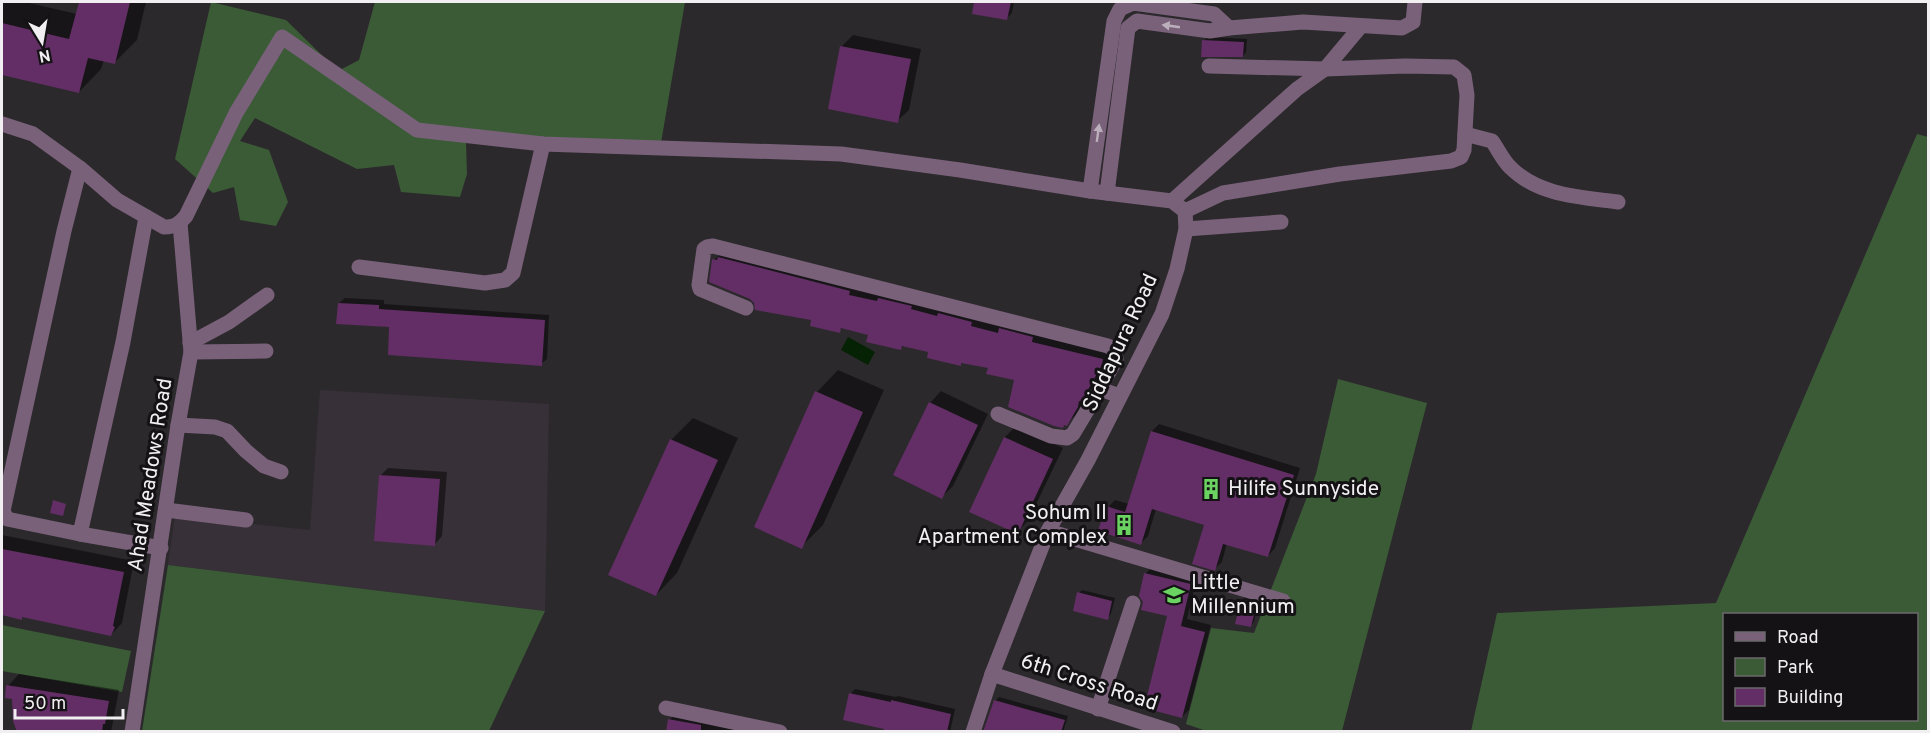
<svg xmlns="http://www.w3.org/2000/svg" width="1930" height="733" viewBox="0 0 1930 733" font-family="Overpass,sans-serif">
<rect width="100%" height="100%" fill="#2c292c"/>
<polygon fill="#383038" points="320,390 549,404 545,611 168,565 175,516 310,530"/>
<g fill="#3a5b36" fill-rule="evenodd">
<polygon points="211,2 286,20 338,71 359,60 375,2 685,2 661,143 466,142 467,174 460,197 401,192 394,165 357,169 255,118 240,141 269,150 288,202 276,226 240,220 234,187 213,193 175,159"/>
<path d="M1917,134L1928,137V731H1471L1497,613L1716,603ZM1724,614H1916V720H1724Z"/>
<polygon points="1338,379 1427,403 1342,731 1209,732 1186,724 1211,628 1254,633 1316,474"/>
<polygon points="168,565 545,611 489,731 142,731"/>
<polygon points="2,625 131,651 122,692 2,671"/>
</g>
<polygon fill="#052204" points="848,337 875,352 868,365 841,350"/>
<g fill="#0007">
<polygon points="2,2 25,2 77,14 80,2 146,2 137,40 115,62 104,60 101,69 79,92 2,73"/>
<polygon points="976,2 1014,2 1012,13 1007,18 974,13"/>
<polygon points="853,35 921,49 909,110 897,121 842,46"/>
<polygon points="1207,37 1247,39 1246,52 1243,56 1204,41"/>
<polygon points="725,249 1113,348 1102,371 1078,413 1063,426 1016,379 990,367 963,362 960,364 930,350 904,345 901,348 870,333 843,327 839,331 813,319 755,302 714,260"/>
<polygon points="345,298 384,300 384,304 549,315 547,359 541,364 391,326 339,303"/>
<polygon points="838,370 884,390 823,525 801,547 756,526 817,392"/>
<polygon points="941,391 988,414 953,486 942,497 930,403"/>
<polygon points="693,418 738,438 677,573 656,595 671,440"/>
<polygon points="1159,424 1300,468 1275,548 1268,556 1227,543 1222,562 1214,569 1206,525 1156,509 1148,536 1141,543 1108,507 1115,500 1129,504 1152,431"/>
<polygon points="1016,426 1063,448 1028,521 1017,532 971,511 1005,437"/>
<polygon points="388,468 447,472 442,536 435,544 381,475"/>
<polygon points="2,535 134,561 122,623 111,635 24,616 21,618 2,614"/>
<polygon points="1152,567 1197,577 1187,619 1211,625 1189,710 1182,717 1169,615 1145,574"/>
<polygon points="1082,590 1115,598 1111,614 1107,618 1079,593"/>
<polygon points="1246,596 1259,600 1254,622 1250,626 1243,599"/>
<polygon points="19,674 119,690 111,732 18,732 13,698 8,686"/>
<polygon points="855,689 896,697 898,696 955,709 950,732 885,732 886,728 850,694"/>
<polygon points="999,697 1068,716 1063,732 986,732 995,701"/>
<polygon points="674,716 750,732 667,732 669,720"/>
</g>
<g fill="#622e65">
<polygon points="79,2 130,2 115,64 88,58 79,93 2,75 2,23 69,39"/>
<polygon points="974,2 1011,2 1007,20 972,14"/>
<polygon points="1202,40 1244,42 1243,57 1201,57"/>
<polygon points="840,46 911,59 898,123 828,109"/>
<polygon points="718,257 850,291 849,295 877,301 878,298 912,306 911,309 937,316 938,313 972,322 971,326 998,333 999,328 1033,337 1032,342 1103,359 1102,365 1081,402 1079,401 1078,407 1067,426 1064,425 1063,428 1054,426 1008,407 1014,380 986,374 988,368 961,363 961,366 927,358 928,352 902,346 901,350 866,342 868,335 841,328 840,333 810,326 811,320 755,310 754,303 750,299 709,282 712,259 717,260"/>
<polygon points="338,303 379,305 379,309 545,320 542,366 388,355 389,327 336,324"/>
<polygon points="815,391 863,412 802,549 754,527"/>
<polygon points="929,402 978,425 942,499 893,475"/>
<polygon points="1151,431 1294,475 1268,557 1223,544 1215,571 1192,564 1204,525 1152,509 1141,545 1098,531 1106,506 1125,512"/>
<polygon points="1004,437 1053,459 1018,534 969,512"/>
<polygon points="670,439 718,460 656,596 608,575"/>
<polygon points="379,475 440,479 435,546 374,541"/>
<polygon points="53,500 66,504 63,516 50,513"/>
<polygon points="2,549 124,572 113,626 115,627 111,636 22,617 22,620 2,615"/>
<polygon points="1144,573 1191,584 1181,626 1205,632 1182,718 1144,708 1167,616 1141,610 1143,602 1139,596"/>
<polygon points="1077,592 1112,601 1108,620 1073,611"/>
<polygon points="1241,599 1257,603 1251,627 1235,624"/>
<polygon points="6,685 109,701 105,724 103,724 102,732 17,732 13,721 12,699 5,698"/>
<polygon points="849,693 891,702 891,700 951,714 947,732 884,732 884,729 843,720"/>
<polygon points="994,700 1065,720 1061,732 983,732"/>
<polygon points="668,719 701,725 701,732 666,732"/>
</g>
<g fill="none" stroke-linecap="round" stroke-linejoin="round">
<g stroke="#79617a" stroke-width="15">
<path d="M2,124L33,134L80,168L117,200L164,227C175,227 179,224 186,216L236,113L282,37L417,130L543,144L841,154L960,170L1090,191L1172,201L1185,211L1186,229L1177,269L1162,314L1088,460L1048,531L992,674L973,732"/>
<path d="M1465,134L1492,141C1498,149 1503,161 1511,168C1539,196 1581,197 1618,202"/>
<polyline points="1090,191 1114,21 1120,9 1133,3 1214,14 1229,28"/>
<polyline points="1107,193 1128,28 1137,21 1210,31 1229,28 1303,22 1402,28 1413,22 1415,2"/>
<polyline points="1172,201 1297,89 1325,69 1361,26"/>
<polyline points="1185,211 1223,193 1340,174 1451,161 1461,157 1464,150 1467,95 1464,75 1454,67 1405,66 1325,69 1209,66"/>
<polyline points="146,217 123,342 80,534 161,548"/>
<polyline points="1186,229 1281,222"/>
<polyline points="359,267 485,283 505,280 513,273 543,144"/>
<polyline points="746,308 700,289 699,285 704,249 707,247 713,246 1108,346 1114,350 1116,359 1100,389 1120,396"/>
<polyline points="190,343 229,322 267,295"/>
<polyline points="191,352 266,351"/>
<polyline points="998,414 1051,436 1067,438 1073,434 1100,389"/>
<polyline points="178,425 215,427 227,431 246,451 264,466 281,472"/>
<polyline points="166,510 246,520"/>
<polyline points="1048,531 1283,601"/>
<polyline points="80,534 7,519 3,511 64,231 80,168"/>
<polyline points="992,674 1173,732"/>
<polyline points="666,708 780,732"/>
<polyline points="1098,709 1133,603"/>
<polyline points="132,732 178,425 191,352 180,223"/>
</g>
</g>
<defs><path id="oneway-solid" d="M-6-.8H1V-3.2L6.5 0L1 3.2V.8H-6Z" transform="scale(1.5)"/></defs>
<g fill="#bbafbb">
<use href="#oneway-solid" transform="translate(1171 26) rotate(-172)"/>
<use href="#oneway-solid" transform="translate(1098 133) rotate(-82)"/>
</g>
<defs>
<symbol id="building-bare" viewBox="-9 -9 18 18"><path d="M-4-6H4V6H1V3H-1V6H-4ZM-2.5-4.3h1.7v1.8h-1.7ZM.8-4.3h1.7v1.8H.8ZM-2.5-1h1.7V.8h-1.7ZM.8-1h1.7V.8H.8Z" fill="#6bd362" stroke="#141214" stroke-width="2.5" paint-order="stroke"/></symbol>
<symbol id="school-bare" viewBox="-9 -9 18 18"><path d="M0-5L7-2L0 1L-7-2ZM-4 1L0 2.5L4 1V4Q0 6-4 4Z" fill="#6bd362" stroke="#141214" stroke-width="2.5" paint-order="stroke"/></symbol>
</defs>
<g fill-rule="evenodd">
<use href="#building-bare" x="1196" y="474" width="30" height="30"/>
<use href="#building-bare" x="1109" y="510" width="30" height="30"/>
<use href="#school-bare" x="1159" y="580" width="30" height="30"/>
</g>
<g text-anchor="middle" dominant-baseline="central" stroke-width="6" stroke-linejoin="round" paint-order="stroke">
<g font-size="21" fill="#f1eff1" stroke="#141214">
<text transform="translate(1121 343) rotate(-65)">Siddapura Road</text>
<text transform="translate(151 475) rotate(-81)">Ahad Meadows Road</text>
<text transform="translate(1089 683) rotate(18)">6th Cross Road</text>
</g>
<g font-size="21" fill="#f1eff1" stroke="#141214" text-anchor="start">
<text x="1228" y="489">Hilife Sunnyside</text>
<text x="1107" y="513" text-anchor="end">Sohum II<tspan x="1107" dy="24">Apartment Complex</tspan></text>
<text x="1191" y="583">Little<tspan x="1191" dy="24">Millennium</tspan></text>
</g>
</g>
<rect width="1930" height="733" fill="none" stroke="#f1eff1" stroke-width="6"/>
<rect x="1723" y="613" width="195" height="108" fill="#141214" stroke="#6c6a6c" stroke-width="1.5"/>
<rect x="1735" y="632" width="30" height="9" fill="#79617a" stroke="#6c6a6c" stroke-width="1.5"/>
<text x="1777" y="643" font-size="18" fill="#f1eff1">Road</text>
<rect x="1735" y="658" width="30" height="18" fill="#3a5b36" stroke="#6c6a6c" stroke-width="1.5"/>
<text x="1777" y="673" font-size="18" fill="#f1eff1">Park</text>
<rect x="1735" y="688" width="30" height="18" fill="#622e65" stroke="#6c6a6c" stroke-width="1.5"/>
<text x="1777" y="703" font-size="18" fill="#f1eff1">Building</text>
<g transform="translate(42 42) rotate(169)" stroke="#141214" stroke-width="4.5" paint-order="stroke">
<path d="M0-4.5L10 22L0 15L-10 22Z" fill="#f1eff1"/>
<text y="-9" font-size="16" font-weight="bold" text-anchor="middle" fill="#f1eff1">N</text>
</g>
<path d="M15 709v9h108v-9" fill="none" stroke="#f1eff1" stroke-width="3"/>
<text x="24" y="709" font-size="18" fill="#f1eff1" stroke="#141214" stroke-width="4.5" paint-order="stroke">50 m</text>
</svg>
